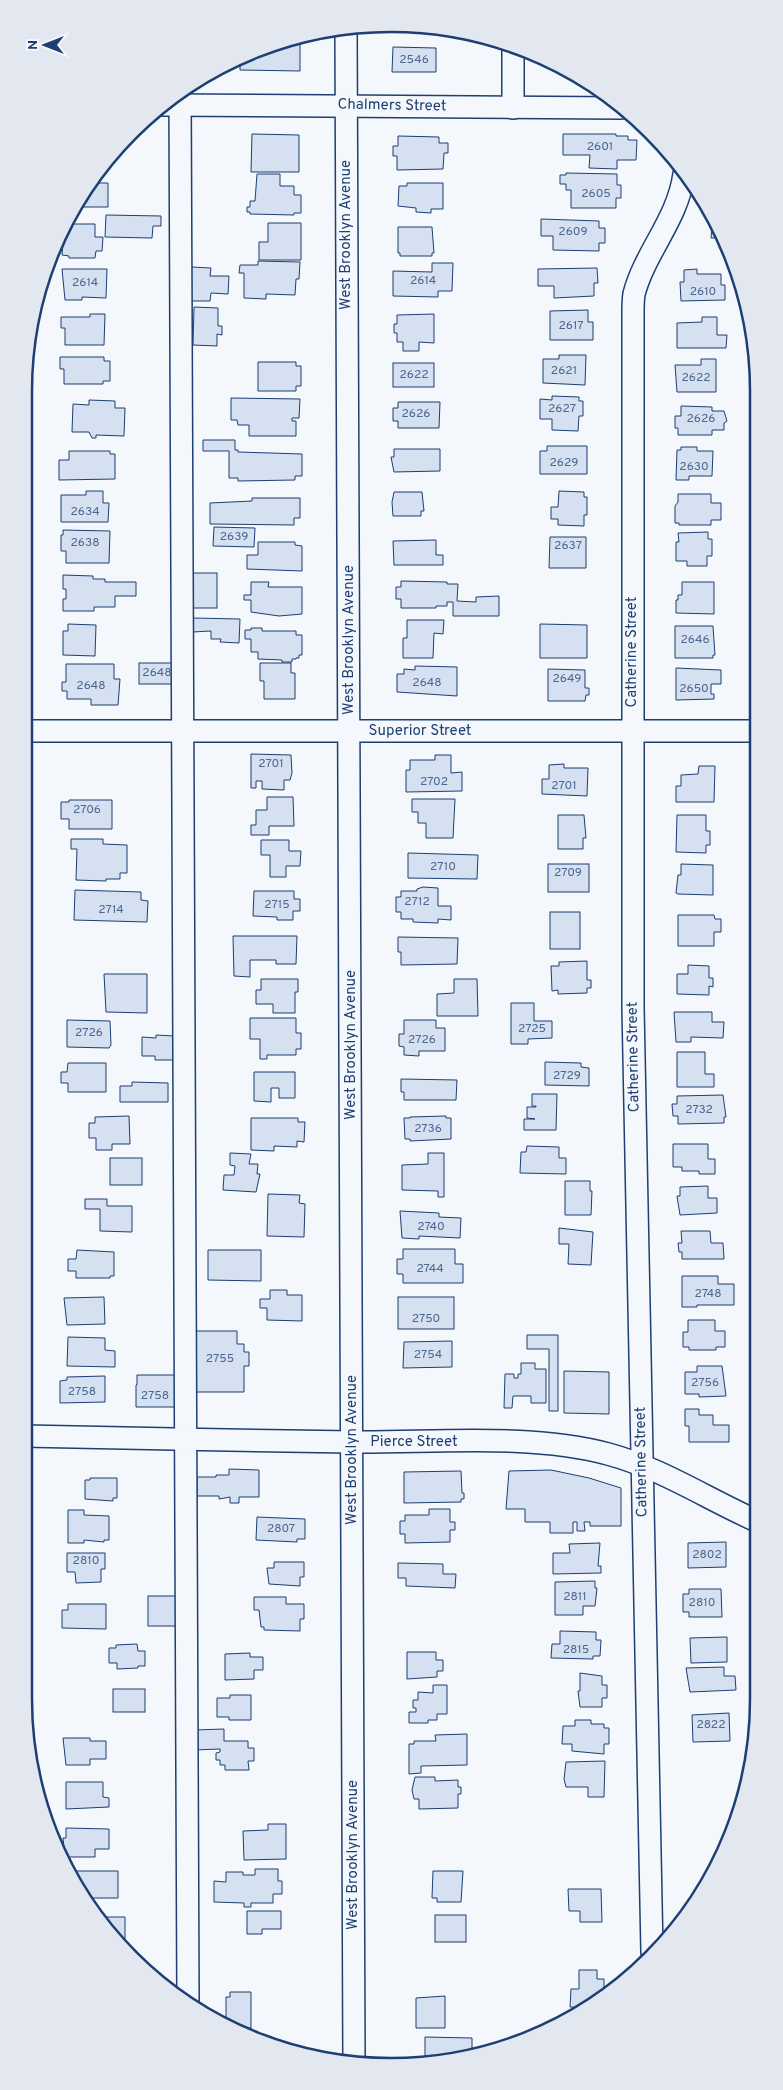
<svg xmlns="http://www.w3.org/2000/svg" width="783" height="2090" viewBox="0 0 783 2090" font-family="Overpass,sans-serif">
<rect width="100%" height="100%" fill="#f4f7fb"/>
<g fill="#d5e0f0" stroke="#1d3f73">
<polygon points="394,25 416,25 443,29 443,32 394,32"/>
<polygon points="283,41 300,43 300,71 240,70 240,58"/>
<polygon points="393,47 436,48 436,72 392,72"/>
<polygon points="252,134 299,135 299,172 251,172"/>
<polygon points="563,134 616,134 616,136 628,136 628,140 637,140 636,160 617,160 617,169 589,168 590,155 563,155"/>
<polygon points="398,136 439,137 439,143 448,143 448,153 444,153 443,169 397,170 397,156 393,156 393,146 398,146"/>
<polygon points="566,173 617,174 617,185 621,185 621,198 616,198 616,208 571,208 571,190 566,190 566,184 560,184 560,175 566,175"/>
<polygon points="257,174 280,174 280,186 294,186 294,195 301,195 301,213 294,213 294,215 250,214 250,212 247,212 247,207 250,207 250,201 255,201"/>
<polygon points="90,183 108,183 108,207 75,207"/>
<polygon points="407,183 443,183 443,209 431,209 431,213 416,212 416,208 398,206 399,186 407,186"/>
<polygon points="106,215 161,216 161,226 153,226 152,238 105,237"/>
<polygon points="713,217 721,229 724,238 711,238"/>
<polygon points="541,219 599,221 599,228 605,228 605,243 599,243 599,251 553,250 553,236 541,236"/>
<polygon points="268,223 301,223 301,260 259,260 259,242 268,242"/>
<polygon points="70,224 95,224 95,237 103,237 102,251 96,251 95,258 69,258 69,256 62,255 64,230 70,230"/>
<polygon points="398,227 432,227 434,253 432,253 432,256 400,256 400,253 398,253"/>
<polygon points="258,261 300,262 299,279 296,279 295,295 266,294 266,299 244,298 244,273 239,273 240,265 258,265"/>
<polygon points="432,263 453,263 452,291 438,291 438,297 393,296 393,271 432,272"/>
<polygon points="191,267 211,268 210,276 229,276 228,294 211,293 210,301 188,301"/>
<polygon points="597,268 598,283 594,283 594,296 554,298 554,286 538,286 538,269"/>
<polygon points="62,269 107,269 106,298 82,297 82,300 65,300"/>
<polygon points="697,269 697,274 721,274 721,285 725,285 725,300 681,301 680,282 684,282 684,270"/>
<polygon points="194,307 218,308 218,326 222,326 222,335 217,334 217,346 193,345"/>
<polygon points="588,310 588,322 593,322 593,340 550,340 550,311"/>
<polygon points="90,314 105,314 104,345 65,345 65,328 61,328 61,317 90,317"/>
<polygon points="434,314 434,343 419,342 419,351 403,351 403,342 397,342 397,333 394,333 394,324 397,324 397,315"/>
<polygon points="702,317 717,317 717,335 727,335 726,348 677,348 677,323 702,322"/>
<polygon points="559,355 586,355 585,385 543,383 543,359 559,359"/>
<polygon points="60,357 104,357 104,361 110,361 110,381 103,381 103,384 64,384 64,369 60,369"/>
<polygon points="701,359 716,359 716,392 677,392 675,365 701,365"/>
<polygon points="258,362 296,362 296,366 301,366 301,386 296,386 296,391 258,391"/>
<rect x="393" y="363" width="41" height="24"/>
<polygon points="552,396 579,397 579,401 583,401 583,416 579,416 578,431 552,430 552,419 540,419 540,399 552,400"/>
<polygon points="231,398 300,399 299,418 292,418 292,421 296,421 296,436 249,436 249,425 238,425 237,420 231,420"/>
<polygon points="89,400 115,401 115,408 125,408 124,436 96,435 96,438 92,438 89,432 72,432 73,404 89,405"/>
<polygon points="398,402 440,402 439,428 398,428 398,421 393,421 393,408 398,408"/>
<polygon points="681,406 712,407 712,411 724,411 727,421 724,423 724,430 712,430 712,435 678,435 678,428 675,428 675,416 681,416"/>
<polygon points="203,440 235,440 235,450 238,450 238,452 302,454 302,476 295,476 295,480 238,481 238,478 229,478 229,451 203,451"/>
<polygon points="547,446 587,446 587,474 540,474 540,451 547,451"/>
<polygon points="681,447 697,447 697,451 713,451 712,476 689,476 689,480 676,480 677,450 681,450"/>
<polygon points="394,449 440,449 440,471 394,472 391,457 394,457"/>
<polygon points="69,451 110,451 110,454 115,454 115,479 59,480 59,460 69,460"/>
<polygon points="86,491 103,491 103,503 109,503 108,522 61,522 61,495 86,495"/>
<polygon points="559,491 584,492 584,497 587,497 587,515 584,515 584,526 558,525 558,519 551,519 551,507 558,507"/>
<polygon points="394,492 422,492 424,511 421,511 421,516 393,516 392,502"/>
<polygon points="678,494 711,494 711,503 721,503 721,520 711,520 711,525 679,525 679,523 675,523 675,506 678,502"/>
<polygon points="252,498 300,498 300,518 294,518 294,525 210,524 210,503 252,501"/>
<polygon points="214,527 255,528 254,547 213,546"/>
<polygon points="63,530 110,531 109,563 66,563 66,551 61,551 61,535 63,535"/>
<polygon points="708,532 708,539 712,539 712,556 707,556 707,566 687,566 687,561 676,561 676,542 679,542 678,533"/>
<polygon points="550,537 586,537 586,568 549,568"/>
<polygon points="436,540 436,555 443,555 443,565 394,565 393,541"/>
<polygon points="258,542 295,542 295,545 302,546 302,571 247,569 247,555 258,555"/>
<rect x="192" y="573" width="25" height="35"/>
<polygon points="63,575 93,576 93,579 105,579 105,582 136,582 136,596 115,596 115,607 94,607 94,611 63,611 63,599 66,599 66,589 63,589"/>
<polygon points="401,581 447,582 447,584 458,584 457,601 476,602 476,597 499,596 499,616 453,616 453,602 447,602 447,606 436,606 436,608 401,608 401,599 396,599 396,587 401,587"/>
<polygon points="251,582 269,582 268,587 302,587 302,614 279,616 251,612 251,600 244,600 244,595 251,595"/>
<polygon points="682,582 714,582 714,614 676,613 676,600 678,600 678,595 682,595"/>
<polygon points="193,618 240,619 239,643 220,642 221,639 211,639 211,631 192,632"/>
<polygon points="407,620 444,620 443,634 434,633 433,658 403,658 403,638 407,638"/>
<polygon points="68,624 96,625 95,656 63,655 63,631 68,631"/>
<polygon points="540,624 587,625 587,658 540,658"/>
<polygon points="675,626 713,626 715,655 713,655 713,658 675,658"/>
<polygon points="251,628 262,628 262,631 296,631 296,635 302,635 302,655 299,655 299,658 296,658 296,659 292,659 292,662 282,662 282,660 258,659 258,652 251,652 251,639 245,639 245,630 251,630"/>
<rect x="139" y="663" width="36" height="21"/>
<polygon points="260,663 291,663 291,673 295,673 295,699 264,699 264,681 260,681"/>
<polygon points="66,664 114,664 114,679 120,679 118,705 91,705 91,699 67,699 67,691 62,691 62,682 66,682"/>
<polygon points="415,666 457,667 457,696 397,692 397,674 404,674 404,669 415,670"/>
<polygon points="676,668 721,670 721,684 711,684 711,694 714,694 714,699 676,700"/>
<polygon points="548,669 585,670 585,688 589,688 589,695 586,695 585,701 548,701"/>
<polygon points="251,754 291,755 292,773 290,780 284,780 284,790 262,789 262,781 256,781 256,788 251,788"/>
<polygon points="435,755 451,755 451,773 462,772 462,791 406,792 406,770 410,770 410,760 435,760"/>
<polygon points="564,764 564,768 588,768 587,796 542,794 542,779 549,779 549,765"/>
<polygon points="699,766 715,766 714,802 676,802 676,786 681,786 681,775 698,774"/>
<polygon points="267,797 293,797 294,826 269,826 269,835 251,835 251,825 256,825 256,810 267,810"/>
<polygon points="412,799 455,799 453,838 426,838 426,823 418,823 418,812 412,812"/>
<polygon points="69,800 112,800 112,829 69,829 69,819 61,819 61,802 69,802"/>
<polygon points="558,815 584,815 586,838 583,838 583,849 558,849"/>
<polygon points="677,815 706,815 706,831 710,831 710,845 706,845 706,853 676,852"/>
<polygon points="71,839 103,839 103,844 127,845 127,873 120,873 120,879 106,879 106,881 76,880 77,849 71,849"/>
<polygon points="261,840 289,840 289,851 301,851 300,866 286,866 286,877 270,877 270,855 261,855"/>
<polygon points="408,853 478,855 477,879 408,878"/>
<rect x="548" y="864" width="41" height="28"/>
<polygon points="681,864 713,865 713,895 678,894 676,893 678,875 681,875"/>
<polygon points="423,887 438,888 438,906 451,906 451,920 438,919 438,923 413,922 413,919 401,919 401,912 396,912 396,897 401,897 401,891 417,891 417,889"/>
<polygon points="75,890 141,892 141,900 148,901 147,922 74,920"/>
<polygon points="254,891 294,891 294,899 300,899 300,911 293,911 293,920 277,920 277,917 253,916"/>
<rect x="550" y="912" width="30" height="37"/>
<polygon points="678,915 714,915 715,919 721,919 721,932 714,932 714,946 678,946"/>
<polygon points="233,936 297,936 296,964 276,964 276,960 250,960 250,977 234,976"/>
<polygon points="398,937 458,938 457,964 401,965 401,952 398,952"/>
<polygon points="587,961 587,980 591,980 591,988 587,988 587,993 558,994 558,990 552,991 551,966 559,966 559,962"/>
<polygon points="688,965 709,966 709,978 713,978 713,987 709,986 709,995 677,994 677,974 688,974"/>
<polygon points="104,974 147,974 147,1013 106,1012"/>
<polygon points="261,979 298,979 298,992 295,992 295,1013 273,1013 273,1004 256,1004 256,990 261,990"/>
<polygon points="454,979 477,979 478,1016 437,1016 437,994 454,993"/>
<polygon points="511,1003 534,1003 534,1021 552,1021 552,1038 528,1039 528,1044 511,1044"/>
<polygon points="674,1012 712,1012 712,1022 724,1022 723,1038 691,1037 691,1042 676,1042"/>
<polygon points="250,1018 296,1018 296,1033 301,1033 301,1049 296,1049 296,1055 267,1055 267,1059 260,1059 260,1039 250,1039"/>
<polygon points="67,1020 110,1021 111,1045 109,1048 67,1047"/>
<polygon points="404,1020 436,1020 436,1028 445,1028 445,1051 419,1051 419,1056 404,1055 404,1047 399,1046 399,1034 404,1034"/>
<polygon points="156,1035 174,1036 174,1060 155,1060 155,1056 142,1056 142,1037 156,1038"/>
<polygon points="677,1052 705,1052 705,1074 714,1074 714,1087 677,1087"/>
<polygon points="545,1062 581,1063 581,1067 589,1068 589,1086 545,1085"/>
<polygon points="68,1063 106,1063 106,1092 68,1092 68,1083 61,1083 61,1072 67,1072"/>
<polygon points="254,1072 295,1072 295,1098 279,1098 279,1088 271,1088 271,1102 254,1101"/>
<polygon points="401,1079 457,1080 456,1100 404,1100 404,1092 401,1092"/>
<polygon points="132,1082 168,1083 168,1102 120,1102 120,1086 132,1086"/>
<polygon points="532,1094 557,1094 556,1130 524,1130 524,1119 535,1119 527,1118 527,1107 536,1107 536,1106 532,1106"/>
<polygon points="723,1095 726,1117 724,1117 724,1123 678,1124 678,1116 673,1116 672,1104 677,1104 677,1096"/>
<polygon points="129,1116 130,1144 112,1144 112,1150 96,1150 96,1138 89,1138 89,1123 95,1123 95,1117"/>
<polygon points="446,1116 446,1118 451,1118 451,1139 410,1141 410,1139 405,1139 404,1118 410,1118 410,1117"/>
<polygon points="251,1118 298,1118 298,1122 305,1122 304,1142 297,1141 297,1147 274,1146 274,1151 251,1150"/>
<polygon points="673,1144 708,1144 708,1159 715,1159 715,1174 699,1174 699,1171 682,1171 682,1167 673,1167"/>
<polygon points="527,1146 559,1147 559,1158 566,1158 566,1174 520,1173 521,1152 526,1152"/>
<polygon points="230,1153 251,1154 249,1164 258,1164 257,1174 260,1174 256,1192 223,1190 224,1175 234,1175 235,1166 230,1165"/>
<polygon points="428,1153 444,1153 444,1197 438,1197 438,1191 402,1190 402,1165 428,1164"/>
<rect x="110" y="1158" width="32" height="27"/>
<polygon points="565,1181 590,1181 590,1191 592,1191 591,1215 565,1215"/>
<polygon points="708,1186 708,1198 717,1198 717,1213 680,1215 677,1196 680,1196 680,1187"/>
<polygon points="268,1194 300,1195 299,1203 305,1204 304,1237 267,1236"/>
<polygon points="85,1199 107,1199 107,1206 132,1206 132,1232 100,1231 100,1209 85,1209"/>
<polygon points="400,1211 439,1213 439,1217 461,1218 460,1238 419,1236 419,1239 402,1238"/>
<polygon points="559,1228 593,1232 591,1265 568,1264 569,1244 559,1244"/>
<polygon points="681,1231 710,1231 711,1243 723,1243 724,1259 682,1259 682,1252 679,1252 678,1243 682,1243"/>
<polygon points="403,1249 455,1249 455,1264 463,1264 463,1283 403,1283 403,1274 397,1274 397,1259 403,1259"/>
<polygon points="77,1250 114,1252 114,1276 110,1276 110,1278 76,1278 76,1271 68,1271 68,1259 76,1259"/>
<polygon points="208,1250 261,1250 261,1281 208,1280"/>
<polygon points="682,1276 718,1276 718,1284 734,1284 734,1305 697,1305 697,1307 682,1307"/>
<polygon points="270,1290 287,1290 287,1295 302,1295 302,1321 267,1320 267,1308 260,1308 260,1299 270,1299"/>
<polygon points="104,1297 105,1324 67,1325 64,1298"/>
<rect x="398" y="1297" width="56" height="32"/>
<polygon points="688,1320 715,1320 715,1331 725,1331 725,1347 716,1347 716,1350 689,1350 689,1347 683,1347 683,1332 688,1332"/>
<polygon points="195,1331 237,1331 237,1344 244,1344 244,1352 249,1352 249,1366 244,1366 244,1392 191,1392"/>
<polygon points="527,1335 558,1335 558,1411 549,1411 549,1349 527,1349"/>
<polygon points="68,1337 105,1338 105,1350 115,1351 115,1367 67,1366"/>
<polygon points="452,1341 452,1367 403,1368 404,1342"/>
<polygon points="521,1363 535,1363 535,1369 546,1369 546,1403 531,1403 531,1396 513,1396 512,1408 504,1408 505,1374 514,1374 514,1378 518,1378 518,1374 521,1374"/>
<polygon points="697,1366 722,1366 726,1396 699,1397 699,1394 685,1394 685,1372 697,1372"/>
<polygon points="564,1371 609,1372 609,1414 564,1413"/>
<polygon points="137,1375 175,1375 175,1407 136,1407 136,1385 137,1385"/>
<polygon points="105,1376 105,1402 60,1403 60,1381 67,1380 67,1377"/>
<polygon points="685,1409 699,1409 699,1415 713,1415 713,1425 729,1425 729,1442 689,1442 689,1426 685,1426"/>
<polygon points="229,1469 259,1470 259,1497 239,1497 239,1503 230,1503 230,1497 219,1499 219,1496 197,1496 197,1477 216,1477 216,1475 229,1475"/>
<polygon points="551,1470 589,1478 621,1488 621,1526 590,1526 590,1522 584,1522 585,1531 577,1531 577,1522 573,1522 573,1533 550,1533 550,1522 525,1522 525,1509 506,1509 509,1471"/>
<polygon points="461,1471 462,1493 464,1493 464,1499 461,1499 461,1502 404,1503 404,1472"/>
<polygon points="90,1478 117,1478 117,1498 113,1498 113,1501 85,1499 85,1480 90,1480"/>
<polygon points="429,1509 450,1509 450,1522 455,1522 455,1530 450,1530 450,1542 405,1543 405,1534 400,1534 400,1521 405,1521 405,1515 429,1515"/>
<polygon points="68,1510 84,1510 84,1515 109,1516 109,1540 104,1540 104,1542 84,1540 84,1543 68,1543"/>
<polygon points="257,1517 305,1519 305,1539 297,1539 297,1542 256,1540"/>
<polygon points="726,1542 726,1567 688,1568 688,1543"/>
<polygon points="600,1543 598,1566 601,1566 601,1573 553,1574 553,1553 570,1553 569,1544"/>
<polygon points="67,1553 105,1553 105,1569 101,1569 101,1582 76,1583 75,1572 67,1572"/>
<polygon points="274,1562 304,1562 304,1577 300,1577 300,1586 269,1584 267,1568 274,1568"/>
<polygon points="398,1563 443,1564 443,1574 456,1574 455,1588 406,1586 406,1578 398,1578"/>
<polygon points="595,1581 595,1588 597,1588 595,1606 583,1606 583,1615 555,1615 555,1582"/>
<polygon points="689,1589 721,1589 722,1617 689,1617 689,1612 683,1612 683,1594 689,1594"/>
<rect x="148" y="1596" width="28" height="30"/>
<polygon points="254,1597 286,1597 286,1604 304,1604 304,1619 300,1619 300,1631 264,1630 264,1627 261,1627 259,1610 254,1610"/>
<polygon points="68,1604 106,1604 106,1629 62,1628 62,1610 68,1610"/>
<polygon points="560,1631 596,1632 596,1640 601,1640 600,1656 593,1656 593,1659 551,1658 552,1644 560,1644"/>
<polygon points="727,1637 727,1662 691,1663 690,1638"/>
<polygon points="137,1644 138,1651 145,1651 145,1666 138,1666 138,1668 117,1669 117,1663 109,1663 109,1648 116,1648 116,1645"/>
<polygon points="407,1652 436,1652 436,1660 443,1660 443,1671 437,1671 437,1677 407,1679"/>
<polygon points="250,1653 250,1657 263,1657 263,1670 254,1670 254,1679 225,1680 225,1654"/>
<polygon points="724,1667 724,1676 735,1676 736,1690 690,1692 686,1668"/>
<polygon points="580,1673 602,1676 602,1685 607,1685 607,1698 602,1698 602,1707 580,1707 578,1691 580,1691"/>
<polygon points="433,1685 447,1685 447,1714 437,1714 437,1720 428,1720 428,1723 409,1723 409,1712 416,1712 416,1708 413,1708 413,1700 418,1700 418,1692 433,1693"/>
<rect x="113" y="1689" width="32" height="23"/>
<polygon points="230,1695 251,1695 251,1720 229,1720 229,1717 217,1717 217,1698 230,1698"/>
<polygon points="729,1713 730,1741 693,1742 692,1715"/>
<polygon points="575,1720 591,1720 591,1724 604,1724 604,1728 609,1728 609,1744 604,1744 604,1754 572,1751 572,1744 562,1744 563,1726 575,1726"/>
<polygon points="224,1729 224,1741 248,1741 248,1748 254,1748 254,1761 248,1761 249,1770 225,1770 225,1765 220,1765 220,1760 216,1760 216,1753 220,1752 220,1749 194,1750 194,1730"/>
<polygon points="467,1734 467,1765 421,1766 421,1773 409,1774 409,1744 414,1744 414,1741 436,1741 435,1735"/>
<polygon points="63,1738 90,1738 90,1741 106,1741 106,1759 90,1759 90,1765 66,1765"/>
<polygon points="605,1761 604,1797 588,1797 588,1787 566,1787 564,1779 566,1762"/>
<polygon points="415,1777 435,1777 435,1781 458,1780 458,1787 461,1787 461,1794 458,1794 458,1808 419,1809 419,1799 414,1799 412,1790"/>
<polygon points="66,1782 103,1782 103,1797 109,1798 109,1807 66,1809"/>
<polygon points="268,1824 286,1824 286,1859 244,1860 243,1831 268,1830"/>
<polygon points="66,1828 109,1829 109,1849 95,1849 95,1857 65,1857 63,1838 66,1838"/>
<polygon points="255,1869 278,1869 278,1881 282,1881 282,1894 273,1894 273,1903 251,1903 251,1907 244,1907 244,1903 214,1902 214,1881 226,1882 226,1872 243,1872 243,1875 255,1875"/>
<polygon points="68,1871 118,1871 118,1898 84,1898 73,1882"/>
<polygon points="433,1871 463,1871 461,1902 437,1902 437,1898 432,1898"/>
<polygon points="568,1889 601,1889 602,1922 580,1922 580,1911 569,1911"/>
<polygon points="247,1911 281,1911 281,1929 262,1929 262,1934 247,1934"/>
<rect x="435" y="1915" width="31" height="27"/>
<polygon points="98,1917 125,1917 125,1943 117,1943 115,1941"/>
<polygon points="579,1970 597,1970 597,1979 604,1979 604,1988 607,1988 607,1993 590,2008 570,2007 571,1989 579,1989"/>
<polygon points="230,1992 251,1992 251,2028 234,2028 234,2024 226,2024 226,1997 230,1997"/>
<polygon points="445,1996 445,2028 416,2028 416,1998"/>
<polygon points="425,2037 472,2038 472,2057 464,2059 425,2060"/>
</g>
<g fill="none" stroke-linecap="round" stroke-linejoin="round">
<defs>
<g id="minor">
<polyline points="346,27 354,2063"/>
<polyline points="513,48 513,108"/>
<polyline points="180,93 188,2001"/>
<polyline points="163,105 621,108"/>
<polyline points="24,731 757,731"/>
<path d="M24,1436C133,1438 243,1441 352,1442C432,1443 530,1433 608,1454C661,1468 709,1500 759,1522"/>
<path d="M652,1952L633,1007V314C633,308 633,300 634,294C645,252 678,219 684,174"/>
</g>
</defs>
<use href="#minor" stroke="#1d3f73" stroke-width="24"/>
<use href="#minor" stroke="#f4f7fb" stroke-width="21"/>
</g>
<g text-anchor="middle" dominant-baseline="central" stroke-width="4" stroke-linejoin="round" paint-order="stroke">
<g font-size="12" fill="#4b6792">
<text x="414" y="60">2546</text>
<text x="600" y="147">2601</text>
<text x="596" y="194">2605</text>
<text x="573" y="232">2609</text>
<text x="423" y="281">2614</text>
<text x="85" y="283">2614</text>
<text x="703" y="292">2610</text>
<text x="571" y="326">2617</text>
<text x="564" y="371">2621</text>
<text x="414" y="375">2622</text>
<text x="696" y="378">2622</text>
<text x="562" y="409">2627</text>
<text x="416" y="414">2626</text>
<text x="701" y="419">2626</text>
<text x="564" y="463">2629</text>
<text x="694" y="467">2630</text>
<text x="85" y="512">2634</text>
<text x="234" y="537">2639</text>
<text x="85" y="543">2638</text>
<text x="568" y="546">2637</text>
<text x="695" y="640">2646</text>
<text x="157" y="673">2648</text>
<text x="567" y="679">2649</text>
<text x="427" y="683">2648</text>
<text x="91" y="686">2648</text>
<text x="694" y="689">2650</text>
<text x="271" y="764">2701</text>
<text x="434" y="782">2702</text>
<text x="564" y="786">2701</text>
<text x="87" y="810">2706</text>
<text x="443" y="867">2710</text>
<text x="568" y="873">2709</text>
<text x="417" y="902">2712</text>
<text x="277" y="905">2715</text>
<text x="111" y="910">2714</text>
<text x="532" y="1029">2725</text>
<text x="89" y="1033">2726</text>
<text x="422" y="1040">2726</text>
<text x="567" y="1076">2729</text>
<text x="699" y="1110">2732</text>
<text x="428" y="1129">2736</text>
<text x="431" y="1227">2740</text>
<text x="430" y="1269">2744</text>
<text x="708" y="1294">2748</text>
<text x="426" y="1319">2750</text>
<text x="428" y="1355">2754</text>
<text x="220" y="1359">2755</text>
<text x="705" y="1383">2756</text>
<text x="82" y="1392">2758</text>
<text x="155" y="1396">2758</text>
<text x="281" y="1529">2807</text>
<text x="707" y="1555">2802</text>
<text x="86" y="1561">2810</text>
<text x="575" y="1597">2811</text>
<text x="702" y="1603">2810</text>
<text x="576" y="1650">2815</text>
<text x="711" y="1725">2822</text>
</g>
<g font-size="15" fill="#1d3f73" stroke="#f4f7fb">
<text transform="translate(392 106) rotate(1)">Chalmers Street</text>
<text transform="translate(346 235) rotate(-90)">West Brooklyn Avenue</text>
<text transform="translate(349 640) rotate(-90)">West Brooklyn Avenue</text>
<text transform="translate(632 652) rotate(-90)">Catherine Street</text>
<text x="420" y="731">Superior Street</text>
<text transform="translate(351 1045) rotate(-90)">West Brooklyn Avenue</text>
<text transform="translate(634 1057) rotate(-91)">Catherine Street</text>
<text x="414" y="1442">Pierce Street</text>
<text transform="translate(352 1450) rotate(-90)">West Brooklyn Avenue</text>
<text transform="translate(642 1462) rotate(-91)">Catherine Street</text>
<text transform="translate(353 1855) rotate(-90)">West Brooklyn Avenue</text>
</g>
</g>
<path d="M0 0H783V2090H0ZM391 32H391A359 359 0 0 1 750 391V1699A359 359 0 0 1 391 2058H391A359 359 0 0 1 32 1699V391A359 359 0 0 1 391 32Z" fill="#e3e8f0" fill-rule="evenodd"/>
<path fill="none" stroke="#1d3f73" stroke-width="2.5" d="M391 32H391A359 359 0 0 1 750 391V1699A359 359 0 0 1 391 2058H391A359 359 0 0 1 32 1699V391A359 359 0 0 1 391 32Z"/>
<g transform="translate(45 45) rotate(270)" stroke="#f4f7fb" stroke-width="4" paint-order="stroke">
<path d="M0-4L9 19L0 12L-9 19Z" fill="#1d3f73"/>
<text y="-8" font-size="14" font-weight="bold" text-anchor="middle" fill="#1d3f73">N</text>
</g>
</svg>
